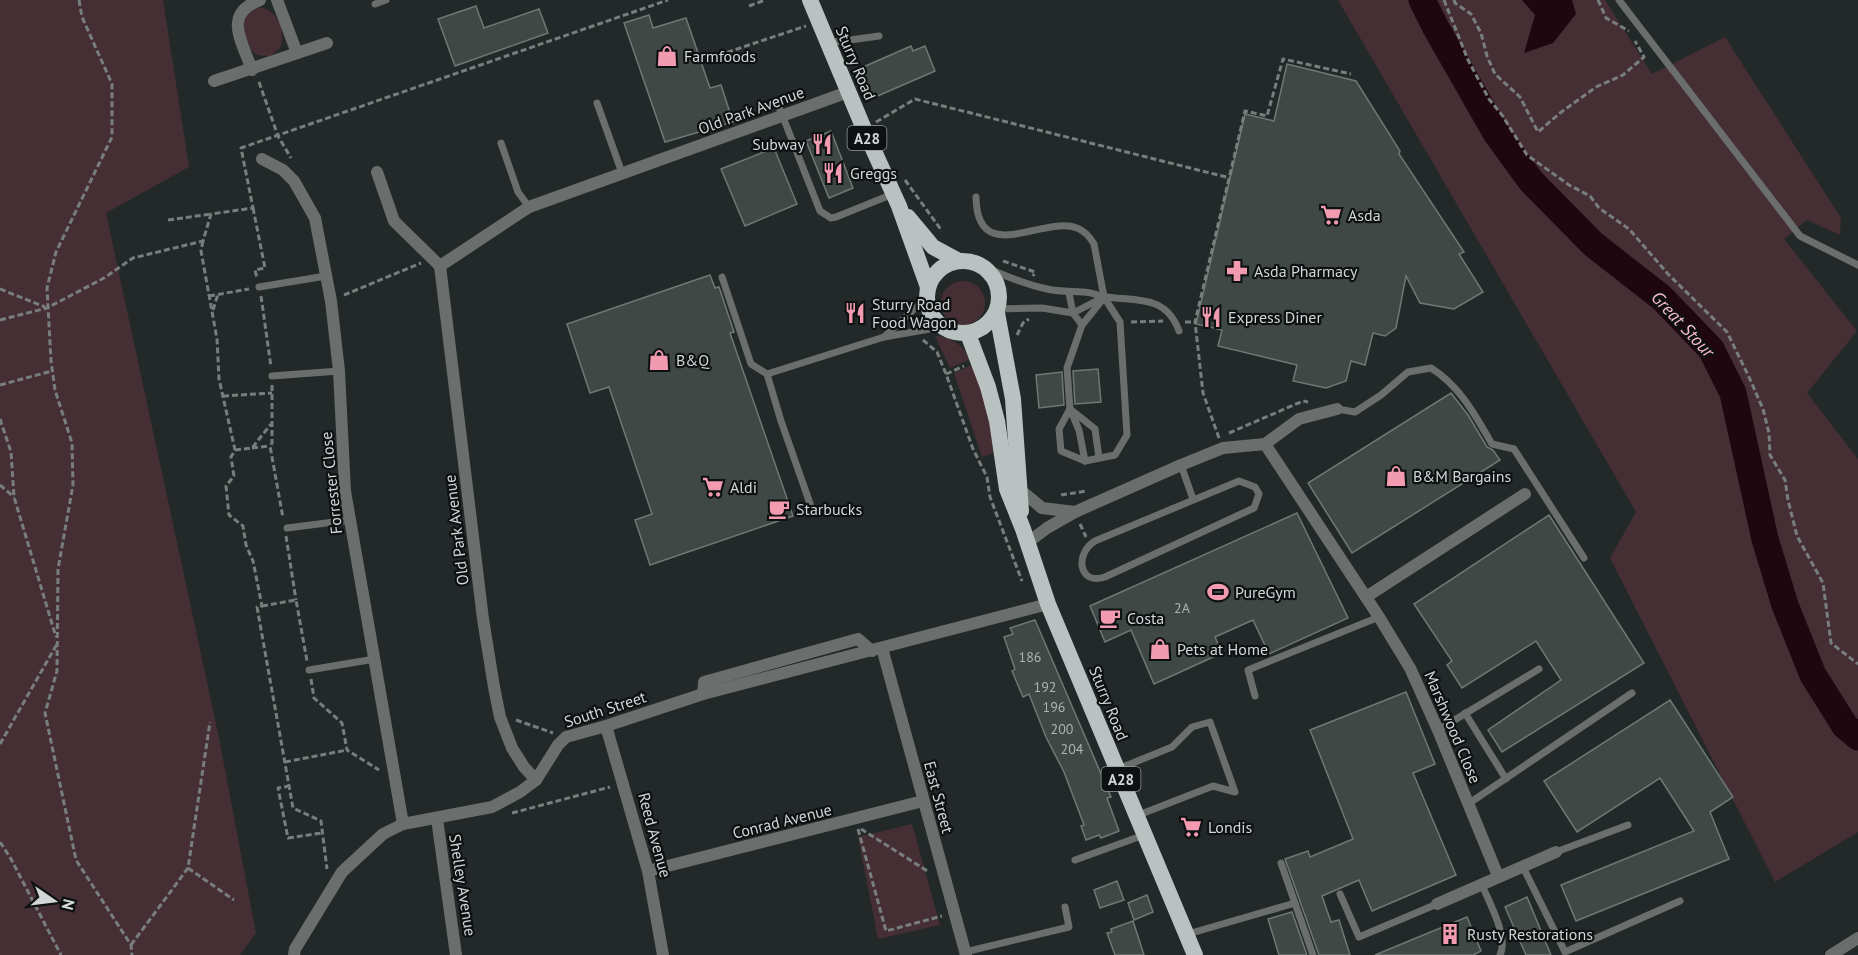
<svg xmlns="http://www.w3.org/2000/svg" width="1858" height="955" viewBox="0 0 1858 955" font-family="'PT Sans',sans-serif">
<rect width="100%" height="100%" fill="#222928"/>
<g fill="#462f34">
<polygon points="0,0 163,0 189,167 106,213 218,733 256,933 240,955 0,955"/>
<polygon points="1338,0 1605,0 1652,74 1725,37 1841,218 1840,235 1807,220 1784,239 1857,331 1807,393 1858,459 1858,832 1775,882 1610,558 1636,512"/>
<path d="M258,7C277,9 287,31 280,48L270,56C265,56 260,56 255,54C246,48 239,24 246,15C249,11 254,9 258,7Z"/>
<circle cx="963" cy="303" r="22"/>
<path d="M935,336C951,336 963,346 971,359L950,368Z"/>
<polygon points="976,363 986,388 993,453 982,457 954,373"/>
<polygon points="912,824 940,925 878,939 858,837"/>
</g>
<polygon fill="#20060e" points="1522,0 1572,0 1576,14 1553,43 1524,53 1535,15"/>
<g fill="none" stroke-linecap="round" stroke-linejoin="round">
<polyline stroke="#20060e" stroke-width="27" points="1422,0 1436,28 1496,133 1531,181 1593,244 1662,298 1711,349 1733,393 1765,539 1785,605 1813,675 1845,726 1858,737"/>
</g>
<g fill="#404846" stroke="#6f7876" stroke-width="1.5">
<polygon points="476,6 484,28 539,9 548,33 455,66 438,19"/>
<polygon points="649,15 653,28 686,18 710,88 721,85 733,122 665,142 624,23"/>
<polygon points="911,46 913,51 925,46 935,71 873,98 861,68"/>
<polygon points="1287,64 1356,81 1400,151 1399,154 1464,252 1459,254 1483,292 1454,309 1420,303 1406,276 1396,328 1385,336 1373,333 1365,365 1351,361 1346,381 1326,388 1293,381 1297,365 1218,346 1222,330 1196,324 1245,114 1274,121"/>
<polygon points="831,131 853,188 829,198 806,141"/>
<polygon points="774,148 797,204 745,226 721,169"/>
<polygon points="710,275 715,288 719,287 734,332 730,333 793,516 650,565 635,520 652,514 609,387 590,393 567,324"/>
<polygon points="1098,369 1101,402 1075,404 1073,371"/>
<polygon points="1062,372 1064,405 1039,408 1036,375"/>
<polygon points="1451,393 1468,415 1487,447 1493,450 1500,460 1352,553 1308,483"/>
<polygon points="1297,513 1348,618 1269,654 1253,620 1215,637 1222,653 1154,684 1131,630 1105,642 1090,606"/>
<polygon points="1549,515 1644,663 1502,752 1488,730 1561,680 1536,641 1462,688 1447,665 1452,661 1414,604"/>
<polygon points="1035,620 1111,797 1107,798 1119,831 1101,838 1099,835 1086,840 1081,826 1084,825 1064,772 1046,737 1029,694 1023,697 1012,671 1015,669 1004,637 1013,634 1010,628"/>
<polygon points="1406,692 1435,764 1413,773 1456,875 1372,911 1359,880 1322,896 1331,922 1339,920 1350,955 1319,955 1285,859 1308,851 1310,857 1353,839 1310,730"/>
<polygon points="1670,700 1733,797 1710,812 1729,859 1576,921 1561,885 1694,831 1660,778 1577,832 1544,781"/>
<polygon points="1117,881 1124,900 1100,908 1094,890"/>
<polygon points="1147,895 1153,912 1134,920 1128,903"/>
<polygon points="1527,897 1551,955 1526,955 1505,907"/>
<polygon points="1292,912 1307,955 1279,955 1268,919"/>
<polygon points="1467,917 1481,951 1473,955 1375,955"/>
<polygon points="1133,921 1144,955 1115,955 1107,933 1112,932 1111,929"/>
</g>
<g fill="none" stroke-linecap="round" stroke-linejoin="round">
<g stroke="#787e7d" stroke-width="3" stroke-dasharray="6 3" stroke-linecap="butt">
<polyline points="79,0 82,17 112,84 112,137 56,252 47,288 51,361 55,390 72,443 73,485 58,569 57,671 45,713 76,860 131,945 132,955"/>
<polyline points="1444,0 1468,60 1489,99 1502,115 1527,155 1569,185 1590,196 1599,208 1629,229 1668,274 1727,332 1749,377 1763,409 1769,433 1770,455 1785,480 1788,500 1797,536 1823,583 1831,643 1858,664"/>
<polyline points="1454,0 1455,3 1471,14 1481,33 1487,56 1495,74 1520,97 1538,132 1560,113 1596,87 1623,75 1644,57 1635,41"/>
<polyline points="1598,0 1606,18 1629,31"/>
<polyline points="749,6 765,0"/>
<polyline points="710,58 806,26"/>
<polyline points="259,82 278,136 291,158"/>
<polyline points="876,122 915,99 1230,178"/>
<polyline points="905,180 942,231"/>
<polyline points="253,208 265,268 255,270 257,278"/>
<polyline points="168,220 211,214"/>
<polyline points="203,241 201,251 217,339 219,379 235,450 231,457 234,476 226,486 229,515 243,526 246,545 253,561 262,606 257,607 293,808 321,821 327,869"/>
<polyline points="1003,261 1035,272 1033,276"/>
<polyline points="0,289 45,307"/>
<polyline points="344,295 421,263"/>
<polyline points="209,296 249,289"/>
<polyline points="261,296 271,367"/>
<polyline points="213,310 218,294"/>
<polyline points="0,320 47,308 104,278 133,258 203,241 211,214 253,208 241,148 668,0"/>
<polyline points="1131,322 1163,321"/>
<polyline points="1185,322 1195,322"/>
<polyline points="1017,335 1023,323 1029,319"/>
<polyline points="923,340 937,352 946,374 973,449 987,477 990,497 1022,581"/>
<polyline points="946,374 964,366"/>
<polyline points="0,385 52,371"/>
<polyline points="272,385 272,443 270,446 283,518"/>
<polyline points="223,396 272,393"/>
<polyline points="0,419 11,452 14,497 56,637"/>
<polyline points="1229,433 1303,401 1308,402"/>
<polyline points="1219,438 1203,393 1195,322 1245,111 1267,116 1283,59 1351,74"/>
<polyline points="252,448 270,446"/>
<polyline points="235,450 252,448 271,424"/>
<polyline points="0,485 14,497"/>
<polyline points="1061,495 1087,491"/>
<polyline points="1080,524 1086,537"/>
<polyline points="286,536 296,600"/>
<polyline points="262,606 296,600 307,661"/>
<polyline points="311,679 314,698 342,723 347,750 379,770"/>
<polyline points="516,720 553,733"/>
<polyline points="0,744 57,644"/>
<polyline points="285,762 347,750"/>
<polyline points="290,786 278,788 288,838 322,833"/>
<polyline points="512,813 610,787"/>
<polyline points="858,829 886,931 942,916"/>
<polyline points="861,829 929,872"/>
<polyline points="0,842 11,859 61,955"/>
<polyline points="188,868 234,900"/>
<polyline points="131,945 188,868 210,722"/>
</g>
<g stroke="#6a6e6d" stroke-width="7">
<polyline points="1619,0 1800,236 1858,265"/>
<polyline points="375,4 386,0"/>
<polyline points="828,43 879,36"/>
<polyline points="597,103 622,173"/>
<polyline points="779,107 820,211 831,218 836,217 893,194"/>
<polyline points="501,143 518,192 529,207"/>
<path d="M976,197C977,268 1043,215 1077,228C1085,231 1090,237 1094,244L1104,297L1120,322L1127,435L1115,455L1085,461L1079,430L1070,409L1067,368L1082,325L1073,313L1069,293"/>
<path d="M978,264C1000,274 1023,284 1047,289C1060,292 1071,291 1084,292C1091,292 1098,296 1106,297C1137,301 1166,295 1179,331"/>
<polyline points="722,277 751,364 767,374 781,421 813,512"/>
<polyline points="259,287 326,276"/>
<polyline points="998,309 1042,308 1073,313 1104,297"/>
<polyline points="1082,325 1103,299"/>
<polyline points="884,337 927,297"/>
<polyline points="767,374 884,337 941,327"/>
<polyline points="272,376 339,371"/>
<path d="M1337,409L1355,412L1381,395L1408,372L1431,368C1460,386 1475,415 1492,444L1514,449L1584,558"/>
<polyline points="1085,461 1061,451 1059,429 1070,409 1095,429 1099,458"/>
<polyline points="1181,465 1193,499"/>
<path d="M1239,481L1255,487L1259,494L1254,508L1105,577C1079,586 1074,554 1095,541Z"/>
<polyline points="287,528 350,520"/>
<polyline points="309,670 375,659"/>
<polyline points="1255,696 1248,670 1379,617"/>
<polyline points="1465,713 1506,779"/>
<polyline points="1438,730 1539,669"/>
<polyline points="1118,769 1172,747 1192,727 1210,722 1235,792 1213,786 1136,816"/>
<polyline points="1468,804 1632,693"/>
<polyline points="1556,852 1628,825"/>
<polyline points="1075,860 1144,835"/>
<polyline points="1281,863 1313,955"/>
<polyline points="1522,865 1565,952 1680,901"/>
<path d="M1482,885C1489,902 1509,938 1500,955"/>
<polyline points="1340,894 1359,937 1437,904"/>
<polyline points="1188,934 1295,903"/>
<polyline points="965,952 1069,927 1065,907"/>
</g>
<g stroke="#6a6e6d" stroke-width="12">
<polyline points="277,0 297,53"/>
<path d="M252,70C242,41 222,14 260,0"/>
<polyline points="214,81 327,43"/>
<polyline points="262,159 283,170 294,181 315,218 331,301 339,371 345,491 403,824"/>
<polyline points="377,172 394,221 440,266"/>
<polyline points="1265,444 1379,617 1410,668 1438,730 1498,876"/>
<polyline points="1019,489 1042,508 1075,512"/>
<polyline points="1027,543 1047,528 1075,512 1181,465 1223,448 1265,444 1299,419 1337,409"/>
<polyline points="1366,597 1525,494"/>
<polyline points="882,648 966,955"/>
<polyline points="703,694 704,682 858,639 872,651"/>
<polyline points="606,726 648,871 663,955"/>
<polyline points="536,780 524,767 512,748 500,717 494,687 483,619 440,266 529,207 848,92"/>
<polyline points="437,819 456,955"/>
<polyline points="648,871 923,801"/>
<polyline points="1437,904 1556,852"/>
<polyline points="294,955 295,949 342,872 383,834 403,824 492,807 520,792 536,780 558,745 566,737 606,726 703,694 1048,604"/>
<polyline points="1831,955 1858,938"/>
</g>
<g stroke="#b9c2c1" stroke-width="16">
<polyline points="810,0 864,129 899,206 928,287"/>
<polyline points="908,217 933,247 959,261"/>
<circle cx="963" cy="297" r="36"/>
<polyline points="997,313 1013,399 1021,511"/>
<polyline points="968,334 988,387 997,421 1007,489 1023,529 1048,604 1195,955"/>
</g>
</g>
<defs>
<symbol id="shop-bare" viewBox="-9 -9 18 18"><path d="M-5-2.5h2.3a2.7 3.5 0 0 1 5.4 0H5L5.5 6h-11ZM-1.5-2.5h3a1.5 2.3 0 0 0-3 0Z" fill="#f29aaf" stroke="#0e1111" stroke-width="2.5" paint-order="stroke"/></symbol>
<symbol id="restaurant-bare" viewBox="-9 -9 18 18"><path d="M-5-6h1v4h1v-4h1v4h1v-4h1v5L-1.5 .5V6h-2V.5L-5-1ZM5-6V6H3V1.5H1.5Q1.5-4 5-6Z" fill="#f29aaf" stroke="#0e1111" stroke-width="2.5" paint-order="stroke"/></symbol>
<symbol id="supermarket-bare" viewBox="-9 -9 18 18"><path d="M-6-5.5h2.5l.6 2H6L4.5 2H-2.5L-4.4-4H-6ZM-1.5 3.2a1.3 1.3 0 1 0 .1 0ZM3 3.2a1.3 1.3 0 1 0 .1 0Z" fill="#f29aaf" stroke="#0e1111" stroke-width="2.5" paint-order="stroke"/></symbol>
<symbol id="pharmacy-bare" viewBox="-9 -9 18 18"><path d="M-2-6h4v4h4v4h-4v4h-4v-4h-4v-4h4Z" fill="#f29aaf" stroke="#0e1111" stroke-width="2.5" paint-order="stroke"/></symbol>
<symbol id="cafe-bare" viewBox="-9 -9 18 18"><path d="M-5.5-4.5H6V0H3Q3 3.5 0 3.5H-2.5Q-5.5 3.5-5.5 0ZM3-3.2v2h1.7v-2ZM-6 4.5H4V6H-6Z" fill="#f29aaf" stroke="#0e1111" stroke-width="2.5" paint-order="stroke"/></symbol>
<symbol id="stadium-bare" viewBox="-9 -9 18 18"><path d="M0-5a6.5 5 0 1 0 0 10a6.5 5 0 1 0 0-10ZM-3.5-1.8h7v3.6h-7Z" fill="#f29aaf" stroke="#0e1111" stroke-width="2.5" paint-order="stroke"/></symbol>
<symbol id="building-bare" viewBox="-9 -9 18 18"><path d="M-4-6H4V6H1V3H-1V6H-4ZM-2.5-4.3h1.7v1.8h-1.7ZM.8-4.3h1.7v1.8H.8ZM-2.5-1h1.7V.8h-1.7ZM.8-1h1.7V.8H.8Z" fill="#f29aaf" stroke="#0e1111" stroke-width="2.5" paint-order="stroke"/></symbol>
</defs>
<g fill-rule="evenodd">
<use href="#shop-bare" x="652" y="41" width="30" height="30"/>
<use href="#restaurant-bare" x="807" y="129" width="30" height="30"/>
<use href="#restaurant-bare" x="818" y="158" width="30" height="30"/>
<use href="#supermarket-bare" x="1316" y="200" width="30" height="30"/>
<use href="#pharmacy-bare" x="1222" y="256" width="30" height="30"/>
<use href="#restaurant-bare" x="840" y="298" width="30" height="30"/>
<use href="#restaurant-bare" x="1196" y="302" width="30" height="30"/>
<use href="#shop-bare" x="644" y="345" width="30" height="30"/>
<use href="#shop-bare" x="1381" y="461" width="30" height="30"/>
<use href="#supermarket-bare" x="698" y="472" width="30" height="30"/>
<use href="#cafe-bare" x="764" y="494" width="30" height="30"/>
<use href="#stadium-bare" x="1203" y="577" width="30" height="30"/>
<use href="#cafe-bare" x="1095" y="603" width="30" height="30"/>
<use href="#shop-bare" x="1145" y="634" width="30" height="30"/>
<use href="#supermarket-bare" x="1176" y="812" width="30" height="30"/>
<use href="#building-bare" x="1435" y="919" width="30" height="30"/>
</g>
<g text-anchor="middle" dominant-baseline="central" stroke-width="4.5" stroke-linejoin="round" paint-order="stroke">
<g font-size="14" fill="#aeb2b2">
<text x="1182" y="608">2A</text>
<text x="1030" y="657">186</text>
<text x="1045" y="687">192</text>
<text x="1054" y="707">196</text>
<text x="1062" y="729">200</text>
<text x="1072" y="749">204</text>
</g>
<g fill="#0e1111" stroke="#979b9b" stroke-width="1.5">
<rect x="847.5" y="126" width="39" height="24" rx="4.5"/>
<rect x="1101.5" y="767" width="39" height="24" rx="4.5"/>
</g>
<g font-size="15" font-weight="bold" fill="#d2d6d6">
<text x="867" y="138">A28</text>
<text x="1121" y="779">A28</text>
</g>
<g font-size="16" fill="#d2d6d6" stroke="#0e1111" text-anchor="start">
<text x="684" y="56">Farmfoods</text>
<text x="805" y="144" text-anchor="end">Subway</text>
<text x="850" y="173">Greggs</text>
<text x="1348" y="215">Asda</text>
<text x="1254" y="271">Asda Pharmacy</text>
<text x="872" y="304">Sturry Road<tspan x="872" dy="18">Food Wagon</tspan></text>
<text x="1228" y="317">Express Diner</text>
<text x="676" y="360">B&amp;Q</text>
<text x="1413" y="476">B&amp;M Bargains</text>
<text x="730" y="487">Aldi</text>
<text x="796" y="509">Starbucks</text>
<text x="1235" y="592">PureGym</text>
<text x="1127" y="618">Costa</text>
<text x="1177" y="649">Pets at Home</text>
<text x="1208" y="827">Londis</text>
<text x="1467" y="934">Rusty Restorations</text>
</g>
<g font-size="16" fill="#d2d6d6" stroke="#0e1111">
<text transform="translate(856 63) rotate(67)">Sturry Road</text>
<text transform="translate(751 110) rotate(-20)">Old Park Avenue</text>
<text transform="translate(331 483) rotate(-96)">Forrester Close</text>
<text transform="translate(456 530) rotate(-97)">Old Park Avenue</text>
<text transform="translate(1109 703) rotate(68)">Sturry Road</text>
<text transform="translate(605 709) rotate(-18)">South Street</text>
<text transform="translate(1453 727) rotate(67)">Marshwood Close</text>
<text transform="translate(939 797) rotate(75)">East Street</text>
<text transform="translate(782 821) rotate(-14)">Conrad Avenue</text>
<text transform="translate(655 835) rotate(75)">Reed Avenue</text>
<text transform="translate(463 885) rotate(81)">Shelley Avenue</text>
</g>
<g font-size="18" font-style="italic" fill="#fbbac9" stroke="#0e1111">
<text transform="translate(1683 324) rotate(47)">Great Stour</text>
</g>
</g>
<g transform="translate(54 901) rotate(104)" stroke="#0e1111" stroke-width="4.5" paint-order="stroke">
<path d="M0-4.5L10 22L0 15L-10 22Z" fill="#d2d6d6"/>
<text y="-9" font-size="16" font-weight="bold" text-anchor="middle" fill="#d2d6d6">N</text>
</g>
</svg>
